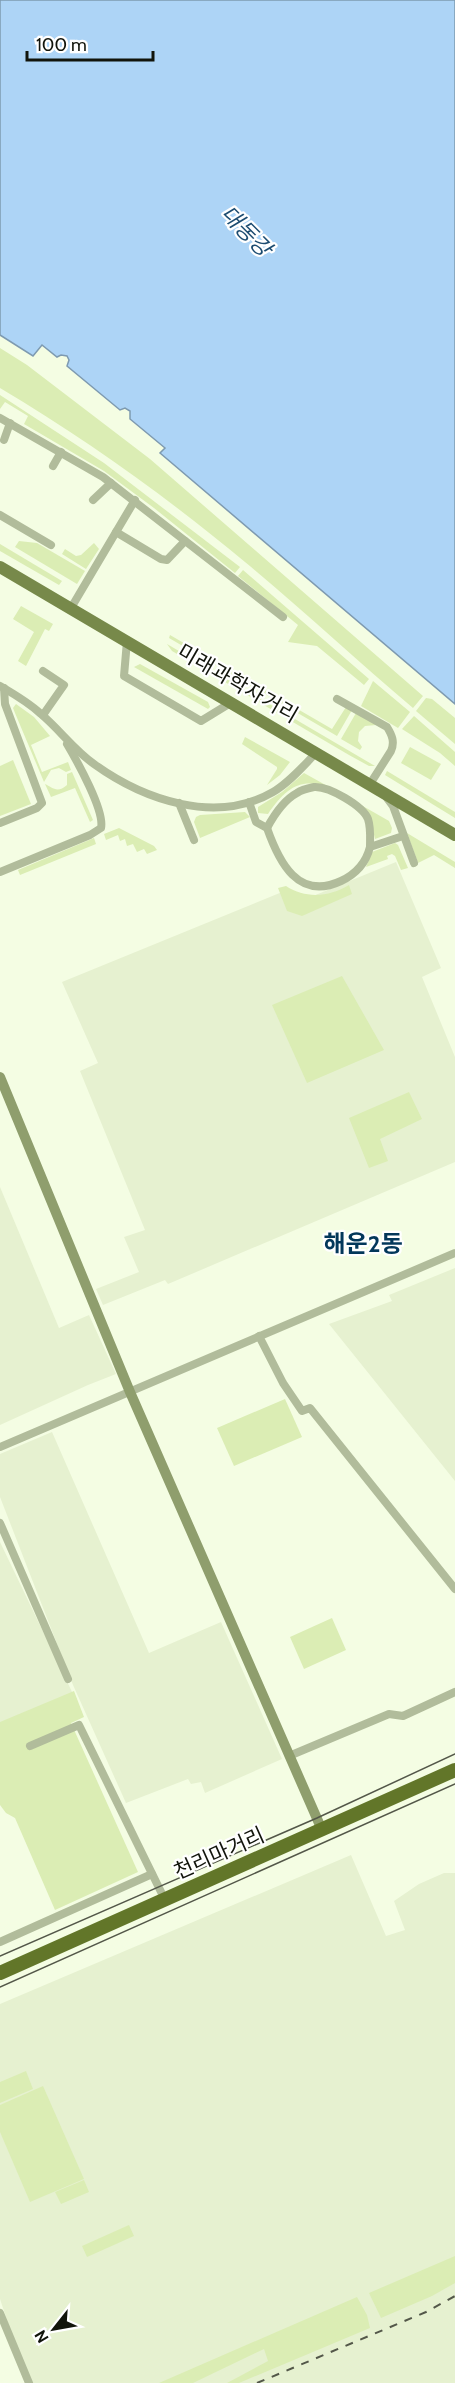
<svg xmlns="http://www.w3.org/2000/svg" width="455" height="2383" viewBox="0 0 455 2383" font-family="Cabin,'Noto Sans KR',sans-serif">
<rect width="100%" height="100%" fill="#f4fde3"/>
<g fill="#e6f1d0">
<polygon points="396,862 441,968 422,977 455,1057 455,1162 168,1284 165,1280 103,1305 96,1289 139,1272 124,1237 145,1230 80,1071 98,1063 62,982 287,890 296,903"/>
<polygon points="0,1187 59,1328 89,1315 116,1374 88,1385 0,1425"/>
<polygon points="455,1268 455,1481 329,1324 392,1301 389,1295"/>
<polygon points="52,1432 149,1653 221,1622 282,1759 205,1793 201,1782 191,1784 188,1779 126,1803 73,1685 0,1497 0,1454"/>
<polygon points="0,1542 73,1694 0,1726"/>
<polygon points="351,1855 386,1936 405,1930 394,1901 419,1884 444,1873 455,1873 455,2383 32,2383 11,2332 0,2299 0,2004"/>
</g>
<g fill="#dbedb4">
<path d="M0,348L27,365L150,459L423,696L413,708C356,660 302,609 245,562C168,498 86,439 0,388Z"/>
<polygon points="0,395 104,463 240,567 235,573 154,508 104,471 24,424 28,416 5,402 0,409"/>
<polygon points="19,541 37,543 85,571 77,584 15,547"/>
<polygon points="94,543 99,549 86,569 62,554 65,549 76,556 81,555"/>
<polygon points="0,544 62,581 59,585 0,551"/>
<polygon points="243,570 369,679 364,685 317,646 288,642 298,625 238,576"/>
<polygon points="21,606 53,624 49,631 45,629 26,666 18,661 34,632 13,619"/>
<polygon points="170,635 332,729 346,707 352,710 337,736 169,638"/>
<polygon points="167,644 375,766 369,766 349,755 172,651"/>
<polygon points="140,664 208,702 210,707 208,709 134,667"/>
<polygon points="373,681 410,712 398,728 361,706"/>
<polygon points="426,698 432,699 455,718 455,744 416,711"/>
<polygon points="16,704 34,717 50,736 31,745 42,772 68,762 71,770 66,772 59,768 51,770 44,782 15,713 13,708"/>
<polygon points="356,713 376,725 365,726 359,732 358,741 362,747 360,750 341,739"/>
<polygon points="414,716 455,752 455,766 440,753 402,729"/>
<polygon points="245,737 290,762 280,775 267,785 277,769 277,767 242,744"/>
<polygon points="410,747 441,764 431,780 401,763"/>
<polygon points="13,760 31,804 0,816 0,766"/>
<polygon points="387,771 455,812 455,818 385,775"/>
<path d="M72,772L93,820L90,822L75,788L51,797L45,784C52,787 57,794 67,785V774Z"/>
<path d="M304,773L340,793C306,775 289,783 268,814L258,813V807L282,792Z"/>
<polygon points="347,797 389,821 392,828 391,833 375,839 372,826"/>
<polygon points="245,812 250,817 200,838 194,822 196,817 200,815"/>
<polygon points="119,828 154,846 157,850 147,854 144,849 137,852 133,844 127,846 125,839 120,841 118,835 106,840 104,834"/>
<polygon points="407,833 455,862 455,868 434,855 418,863"/>
<polygon points="94,838 96,844 20,875 18,870"/>
<polygon points="395,843 398,845 408,868 401,870 395,856 392,854 387,856 388,859 366,867 372,852"/>
<path d="M349,885L352,894L302,916L287,911L278,888L286,886C306,899 329,897 349,885Z"/>
<polygon points="342,976 384,1050 307,1083 272,1005"/>
<polygon points="409,1092 422,1119 380,1139 388,1161 369,1168 349,1118"/>
<polygon points="285,1399 302,1437 234,1466 217,1428"/>
<polygon points="332,1618 346,1650 304,1669 290,1637"/>
<polygon points="74,1691 84,1717 71,1723 138,1872 55,1910 15,1818 6,1813 0,1805 0,1722"/>
<polygon points="26,2071 33,2089 0,2103 0,2082"/>
<polygon points="43,2086 84,2179 30,2202 0,2132 0,2105"/>
<polygon points="84,2180 89,2192 61,2204 55,2192"/>
<polygon points="129,2225 134,2236 87,2257 82,2246"/>
<polygon points="455,2256 455,2283 432,2296 381,2318 369,2293"/>
<polygon points="357,2297 367,2315 370,2328 239,2383 227,2383 268,2361 264,2349 193,2383 159,2383"/>
</g>
<polygon fill="#add4f6" stroke="#7e9ab0" stroke-width="1.5" points="0,0 455,0 455,704 160,453 165,448 130,419 130,411 125,408 120,410 67,366 69,360 67,356 61,355 57,357 42,345 33,356 0,335"/>
<g fill="none" stroke-linecap="round" stroke-linejoin="round">
<g stroke="#b1bc9b" stroke-width="8">
<polyline points="0,418 103,477 283,617"/>
<polyline points="4,440 10,423"/>
<polyline points="53,466 61,452"/>
<polyline points="93,500 111,483"/>
<polyline points="0,515 51,545"/>
<polyline points="116,532 161,559 167,560 185,541"/>
<polyline points="71,608 135,500"/>
<polyline points="127,641 124,676 201,721 232,702"/>
<polyline points="43,671 64,685 43,715"/>
<path d="M0,686C14,694 29,703 41,714C60,730 73,749 94,764C144,800 216,825 273,792C290,782 303,766 317,752"/>
<path d="M337,699L387,727C392,735 395,742 391,751L370,784"/>
<polyline points="387,798 393,806 414,863"/>
<path d="M249,802L256,822L267,828C279,862 298,901 341,881C356,874 366,863 370,847L403,836"/>
<polyline points="179,803 194,840"/>
<polyline points="0,823 37,808 42,803 5,704 4,688"/>
<path d="M267,828C274,815 284,800 297,793C301,790 309,788 314,787C329,786 363,806 368,819C371,828 370,838 370,847"/>
<path d="M0,872L90,835L101,828C105,811 77,761 67,744"/>
<polyline points="259,1336 283,1383 302,1411 310,1408 455,1589"/>
<polyline points="0,1447 455,1253"/>
<polyline points="0,1523 68,1679"/>
<polyline points="30,1746 79,1725 165,1900"/>
<polyline points="289,1756 389,1714 403,1716 455,1692"/>
<polyline points="0,1942 152,1874"/>
<polyline points="0,2313 29,2383"/>
</g>
<polyline stroke="#8f9e6d" stroke-width="10" points="0,1077 130,1392 322,1830"/>
<polyline stroke="#77894a" stroke-width="12" points="0,567 455,835"/>
<polyline stroke="#627629" stroke-width="14" points="0,1973 455,1770"/>
<g stroke="#535749" stroke-width="1.5">
<polyline points="0,1956 317,1818 455,1754"/>
<polyline points="0,1987 455,1784"/>
</g>
<polyline stroke="#535749" stroke-width="2" stroke-dasharray="8 8" stroke-linecap="butt" points="257,2383 426,2312 455,2296"/>
</g>
<g text-anchor="middle" dominant-baseline="central" stroke-width="4.5" stroke-linejoin="round" paint-order="stroke">
<g font-size="21" fill="#11140b" stroke="#fff">
<text transform="translate(238 683) rotate(30)">미래과학자거리</text>
<text transform="translate(219 1853) rotate(-24)">천리마거리</text>
</g>
<g font-size="22" font-style="italic" fill="#1c4c71" stroke="#fff">
<text transform="translate(246 231) rotate(45)">대동강</text>
</g>
<g font-size="24" font-weight="bold" fill="#03375a" stroke="#fff">
<text x="363" y="1243">해운2동</text>
</g>
</g>
<g transform="translate(54 2329) rotate(239)" stroke="#ffffff" stroke-width="4.5" paint-order="stroke">
<path d="M0-4.5L10 22L0 15L-10 22Z" fill="#11140b"/>
<text y="-9" font-size="16" font-weight="bold" text-anchor="middle" fill="#11140b">N</text>
</g>
<path d="M27 51v9h126v-9" fill="none" stroke="#11140b" stroke-width="3"/>
<text x="36" y="51" font-size="18" fill="#11140b" stroke="#ffffff" stroke-width="4.5" paint-order="stroke">100 m</text>
</svg>
